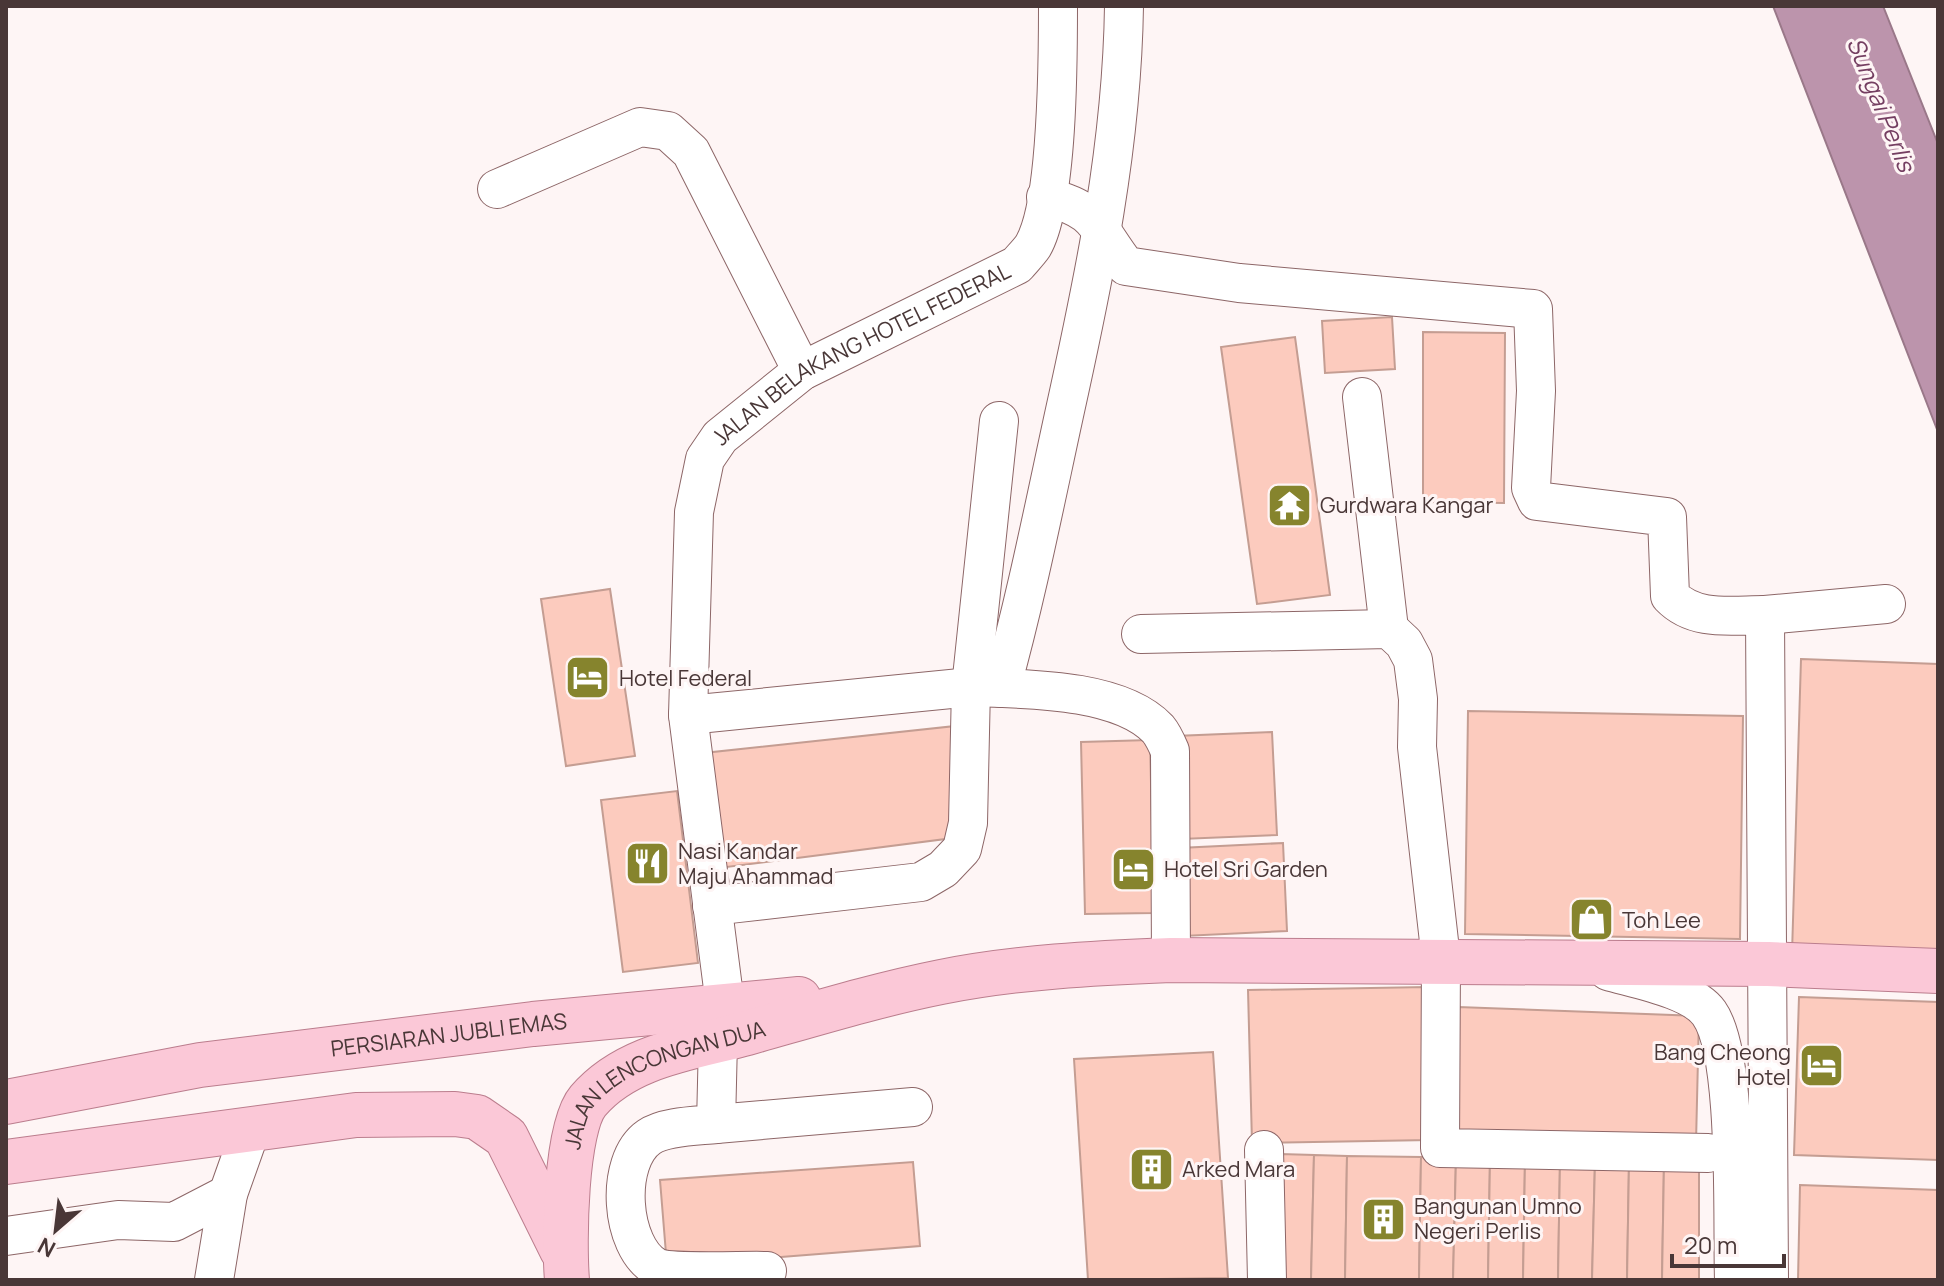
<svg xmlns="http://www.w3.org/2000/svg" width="1944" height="1286" viewBox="0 0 1944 1286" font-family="Manrope,sans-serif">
<rect width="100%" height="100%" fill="#fef5f5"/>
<polygon fill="#bc94ac" stroke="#9a7889" stroke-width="2" points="1773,6 1883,6 1938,144 1938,432"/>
<g fill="#fccbbe" stroke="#c49d92" stroke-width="2">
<polygon points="1392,317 1395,369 1325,373 1322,321"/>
<polygon points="1423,332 1505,333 1504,503 1423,502"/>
<polygon points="1295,337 1330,595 1257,604 1221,347"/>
<polygon points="610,589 635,756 566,766 541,599"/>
<polygon points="1801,659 1938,664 1938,958 1792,953"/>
<polygon points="1468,711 1743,716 1740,939 1465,934"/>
<polygon points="965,725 953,838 719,868 704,753"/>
<polygon points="1272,732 1277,835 1181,839 1175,736"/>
<polygon points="1150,740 1154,913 1085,914 1081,742"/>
<polygon points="677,791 698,963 623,972 601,800"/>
<polygon points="1283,843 1287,931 1183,936 1179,848"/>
<polygon points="1427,987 1430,1140 1252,1143 1248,990"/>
<polygon points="1799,997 1938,1002 1938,1160 1794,1155"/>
<polygon points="1458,1007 1699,1016 1696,1143 1454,1134"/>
<polygon points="1213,1052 1228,1278 1088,1280 1074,1059"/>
<polygon points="1280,1154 1314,1155 1311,1280 1277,1280"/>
<polygon points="1314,1155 1347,1156 1345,1280 1311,1280"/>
<polygon points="1347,1156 1421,1157 1419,1280 1345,1280"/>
<polygon points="1421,1157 1456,1158 1453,1280 1419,1280"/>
<polygon points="1456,1158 1490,1159 1488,1280 1453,1280"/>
<polygon points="1490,1159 1525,1160 1523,1280 1488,1280"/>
<polygon points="1525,1160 1560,1161 1558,1280 1523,1280"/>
<polygon points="1560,1161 1595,1162 1592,1280 1558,1280"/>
<polygon points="913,1162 920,1246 667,1266 660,1180"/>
<polygon points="1595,1162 1629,1163 1627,1280 1592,1280"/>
<polygon points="1629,1163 1664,1163 1662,1280 1627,1280"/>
<polygon points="1664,1163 1699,1164 1699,1280 1662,1280"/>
<polygon points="1800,1185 1938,1190 1938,1280 1798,1280"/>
</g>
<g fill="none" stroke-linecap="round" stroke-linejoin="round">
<defs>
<g id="minor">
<polyline points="497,189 640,127 668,131 691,152 802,371"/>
<path d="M1046,197C1099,210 1095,226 1126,266L1239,283L1533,309L1536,391L1531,488L1537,501L1667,517L1670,596C1695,622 1731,615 1765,615L1769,1280"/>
<polyline points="1362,397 1389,629"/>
<polyline points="1765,615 1886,604"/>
<polyline points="1141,634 1389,629 1404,643 1413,660 1418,699 1417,747 1441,959 1440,1148 1708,1153"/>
<path d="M1001,688C1026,598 1044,507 1064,415C1094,279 1122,146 1124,6"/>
<path d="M688,715L971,687C1025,689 1119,688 1158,729C1163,735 1167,744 1170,751L1171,960"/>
<polyline points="712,906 921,882 943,869 962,849 968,823 971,687 999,421"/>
<path d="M1608,971C1635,979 1692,989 1709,1013C1739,1055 1732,1222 1734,1280"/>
<path id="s1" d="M725,1004L688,715L694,512L705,459L720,437L802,371L1017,265C1022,259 1029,252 1033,246C1058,203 1058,60 1058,6"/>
<path d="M718,1041L716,1124C697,1126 665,1126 649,1137C614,1161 620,1247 656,1267C670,1274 747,1270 767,1271"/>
<polyline points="716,1124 913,1107"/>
<polyline points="1264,1150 1267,1280"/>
<polyline points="6,1236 118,1220 174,1222 228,1194"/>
<polyline points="214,1280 228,1194 251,1129"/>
</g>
<g id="major">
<path id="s2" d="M6,1102L200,1065L533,1024L799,999"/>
<polyline points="6,1162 356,1115 455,1114 477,1117 506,1137 562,1250"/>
<path id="s3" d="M567,1280C564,1243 565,1128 588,1101C627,1055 692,1048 747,1033C811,1015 876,995 941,982C1016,967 1095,963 1171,960L1768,964L1938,971"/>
</g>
</defs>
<use href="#minor" stroke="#8d6667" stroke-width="40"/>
<use href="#major" stroke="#bb7d8d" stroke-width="46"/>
<use href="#minor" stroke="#fff" stroke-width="38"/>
<use href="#major" stroke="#fbc8d7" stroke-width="44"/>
</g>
<defs>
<symbol id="temple-square" viewBox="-11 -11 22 22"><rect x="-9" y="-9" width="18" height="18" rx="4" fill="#86842d" stroke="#fef5f5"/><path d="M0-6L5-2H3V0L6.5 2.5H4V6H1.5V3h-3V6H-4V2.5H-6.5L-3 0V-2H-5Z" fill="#fff"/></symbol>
<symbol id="hotel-square" viewBox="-11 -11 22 22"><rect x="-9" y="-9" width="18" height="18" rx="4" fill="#86842d" stroke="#fef5f5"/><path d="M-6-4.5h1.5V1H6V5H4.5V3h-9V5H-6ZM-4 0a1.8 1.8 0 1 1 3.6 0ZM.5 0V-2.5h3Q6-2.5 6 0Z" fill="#fff"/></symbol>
<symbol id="restaurant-square" viewBox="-11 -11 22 22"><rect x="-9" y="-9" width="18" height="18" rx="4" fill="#86842d" stroke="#fef5f5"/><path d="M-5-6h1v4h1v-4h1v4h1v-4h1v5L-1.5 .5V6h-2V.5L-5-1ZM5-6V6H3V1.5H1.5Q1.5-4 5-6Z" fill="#fff"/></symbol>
<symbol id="shop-square" viewBox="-11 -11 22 22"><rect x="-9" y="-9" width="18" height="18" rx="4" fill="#86842d" stroke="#fef5f5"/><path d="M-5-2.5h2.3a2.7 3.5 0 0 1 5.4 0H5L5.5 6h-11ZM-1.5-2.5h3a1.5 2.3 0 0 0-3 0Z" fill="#fff"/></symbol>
<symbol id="building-square" viewBox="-11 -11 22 22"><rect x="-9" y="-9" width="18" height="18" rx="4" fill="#86842d" stroke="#fef5f5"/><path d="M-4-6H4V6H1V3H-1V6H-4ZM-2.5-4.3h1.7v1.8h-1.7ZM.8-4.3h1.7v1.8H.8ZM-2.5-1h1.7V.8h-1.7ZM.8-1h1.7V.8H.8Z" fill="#fff"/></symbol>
</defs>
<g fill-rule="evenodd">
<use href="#temple-square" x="1264" y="480" width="51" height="51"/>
<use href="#hotel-square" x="562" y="652" width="51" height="51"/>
<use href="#restaurant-square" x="622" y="838" width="51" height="51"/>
<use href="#hotel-square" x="1108" y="844" width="51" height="51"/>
<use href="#shop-square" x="1566" y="894" width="51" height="51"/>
<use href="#hotel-square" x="1796" y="1040" width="51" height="51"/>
<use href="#building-square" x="1126" y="1144" width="51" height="51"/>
<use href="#building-square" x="1358" y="1194" width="51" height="51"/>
</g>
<g text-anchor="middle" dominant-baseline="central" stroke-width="6" stroke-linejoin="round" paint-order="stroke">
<g font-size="22" fill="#493737" stroke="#fef5f5">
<text stroke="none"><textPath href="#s1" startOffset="740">JALAN BELAKANG HOTEL FEDERAL</textPath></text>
<text stroke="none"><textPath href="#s2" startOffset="448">PERSIARAN JUBLI EMAS</textPath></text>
<text stroke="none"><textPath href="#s3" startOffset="254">JALAN LENCONGAN DUA</textPath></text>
</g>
<g font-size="22" fill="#493737" stroke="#fef5f5" text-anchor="start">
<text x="1320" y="505">Gurdwara Kangar</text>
<text x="619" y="678">Hotel Federal</text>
<text x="678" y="851">Nasi Kandar<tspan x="678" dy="25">Maju Ahammad</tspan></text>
<text x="1164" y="869">Hotel Sri Garden</text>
<text x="1622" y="920">Toh Lee</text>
<text x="1791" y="1052" text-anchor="end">Bang Cheong<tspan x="1791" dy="25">Hotel</tspan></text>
<text x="1182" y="1169">Arked Mara</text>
<text x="1414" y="1206">Bangunan Umno<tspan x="1414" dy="25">Negeri Perlis</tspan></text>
</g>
<g font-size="24" font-style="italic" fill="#743e61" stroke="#fef5f5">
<text transform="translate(1882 104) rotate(68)">Sungai Perlis</text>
</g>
</g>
<rect width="1944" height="1286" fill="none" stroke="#493737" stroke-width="16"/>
<g transform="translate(56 1230) rotate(208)" stroke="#fef5f5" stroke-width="6" paint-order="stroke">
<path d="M0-6L14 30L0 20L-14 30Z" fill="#493737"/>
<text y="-12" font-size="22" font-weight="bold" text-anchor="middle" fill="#493737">N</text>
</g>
<path d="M1672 1254v12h112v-12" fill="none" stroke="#493737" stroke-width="4"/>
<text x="1684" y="1254" font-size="24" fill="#493737" stroke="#fef5f5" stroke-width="6" paint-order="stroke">20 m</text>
</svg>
